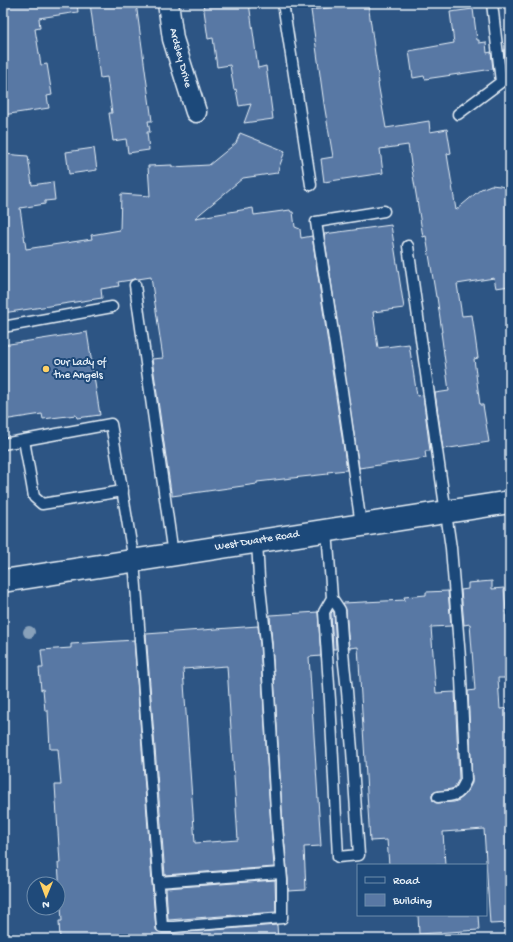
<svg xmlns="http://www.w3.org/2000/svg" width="513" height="942" viewBox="0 0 513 942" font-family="'Gochi Hand',sans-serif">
<rect width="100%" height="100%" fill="#2d5584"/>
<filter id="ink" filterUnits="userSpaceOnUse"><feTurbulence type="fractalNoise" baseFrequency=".025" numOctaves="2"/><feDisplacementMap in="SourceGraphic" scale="8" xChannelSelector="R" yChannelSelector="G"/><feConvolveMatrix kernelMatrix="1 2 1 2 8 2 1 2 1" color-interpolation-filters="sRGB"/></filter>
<g filter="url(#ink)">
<g fill="#5978a4" stroke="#e8f1f8" fill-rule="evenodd">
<polygon points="3,3 77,3 78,12 39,18 40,28 35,29 41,65 47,64 52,95 47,96 49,108 3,115"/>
<polygon points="90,3 136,3 152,121 148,121 150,132 147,132 149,150 128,153 126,139 113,141 109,113 112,113 107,77 100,78"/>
<polygon points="203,3 249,3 258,68 266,66 273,119 244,123 251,104 239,106 236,89 234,90 230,65 217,67 213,38 208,39"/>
<polygon points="364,3 368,3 379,83 378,83 386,128 429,121 430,132 447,129 451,153 447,154 456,210 481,189 491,185 500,186 510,189 510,286 496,288 494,278 457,284 462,316 472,315 478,358 474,359 480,405 483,405 489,442 443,449 435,393 449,391 441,332 442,332 437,297 436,297 426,236 423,237 408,145 380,149 383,173 324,182 321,159 333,157 324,104 311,10"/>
<polygon points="473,9 477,40 479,40 479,43 486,42 487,53 491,52 493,69 425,79 424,76 413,78 409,51 454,43 450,12"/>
<polygon points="510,49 510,66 506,67 504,50"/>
<polygon points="240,133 285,151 277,173 243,178 195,218 253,208 254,215 290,210 291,212 293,212 295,227 300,229 301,238 312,236 347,470 327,472 328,474 257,482 257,484 172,496 172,491 171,492 152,359 163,358 151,277 138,279 134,279 131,280 118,282 119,286 101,289 102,298 3,313 3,187 7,187 3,154 28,156 32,185 53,182 55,200 45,201 45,204 20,208 26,249 92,239 91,235 120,230 121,194 150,196 148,166 172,165 172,167 209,165 236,143"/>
<polygon points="94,148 97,170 69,174 66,152"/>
<polygon points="391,225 404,308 373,312 378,348 409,344 417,396 423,395 430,451 425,451 426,458 359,468 324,234"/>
<polygon points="87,332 100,415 77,418 76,415 43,419 42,414 3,420 3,345"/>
<polygon points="492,581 492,589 504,588 510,656 510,678 498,678 500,709 510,708 510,923 490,924 484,829 443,832 445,865 389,865 387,840 370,841 358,647 349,648 346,610 343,603 405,600 404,597 426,595 426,592 448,591 451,626 431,627 436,693 455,692 459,779 454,788 451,789 435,792 432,794 432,797 433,801 436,803 454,802 459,800 466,794 472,783 472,780 468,691 475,690 470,624 464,625 461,590 468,589 468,583"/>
<polygon points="332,611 334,612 336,649 333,649 331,614"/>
<polygon points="318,612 321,656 309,657 321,846 304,847 306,890 288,891 288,879 283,826 272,643 270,615"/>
<path d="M258,626L260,644L271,827L274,867L165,875L146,634ZM227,666L238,840L195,843L183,669Z"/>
<polygon points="134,640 152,883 156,930 159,932 162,933 175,933 277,925 278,939 60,939 59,921 62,921 58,863 60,863 55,785 61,785 58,749 50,749 48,711 45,711 43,689 41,690 39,668 43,668 41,650 71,648 71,644"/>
<polygon points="275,880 276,912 168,920 166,888"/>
<polygon points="418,915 478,915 479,930 419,934"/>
</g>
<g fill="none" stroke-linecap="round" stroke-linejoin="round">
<defs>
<g id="service">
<polyline points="283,3 311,185"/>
<polyline points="458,114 501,82 492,3"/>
<path d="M408,246L423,353L451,548L460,658L466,780C458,798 456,795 438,797"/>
<polyline points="135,285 173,555"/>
<polyline points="3,327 112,307"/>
<polyline points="24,440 34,497 42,504 123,491"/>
<path d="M3,444L111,424C119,469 126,515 134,561L162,927H174L282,918V880L277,827L266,643L259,578L257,541"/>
<polyline points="361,525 342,391 316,222 384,211"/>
<polyline points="327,530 332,598 340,610 344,664 347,691 352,750 359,855 338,857 330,700 324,612 332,598"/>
<polyline points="158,882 281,873"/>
</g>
<polyline id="minor" points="168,3 173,39 196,112"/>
<polyline id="secondary" points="3,581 510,502"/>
</defs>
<use href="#service" stroke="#e8f1f8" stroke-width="13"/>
<use href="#minor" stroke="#e8f1f8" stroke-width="23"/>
<use href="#secondary" stroke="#e8f1f8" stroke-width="25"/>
<use href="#service" stroke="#1f4a7a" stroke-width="10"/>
<use href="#minor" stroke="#1f4a7a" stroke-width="20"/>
<use href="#secondary" stroke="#1f4a7a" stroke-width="22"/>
</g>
<circle fill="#88a1ba" cx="29" cy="632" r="6"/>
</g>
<circle fill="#ffd166" stroke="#1f4a7a" stroke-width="1.5" cx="46" cy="369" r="4"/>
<g text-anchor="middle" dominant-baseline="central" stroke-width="4" stroke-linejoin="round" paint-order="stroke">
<g font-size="11" fill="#e8f1f8" stroke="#1f4a7a">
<text transform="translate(180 58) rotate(75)">Ardsley Drive</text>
<text transform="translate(257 541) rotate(-9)">West Duarte Road</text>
</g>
<g font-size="11" fill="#e8f1f8" stroke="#1f4a7a" text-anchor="start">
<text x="54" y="363">Our Lady of<tspan x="54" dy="13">the Angels</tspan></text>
</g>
</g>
<rect width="513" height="942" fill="none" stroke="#1f4a7a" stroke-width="16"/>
<rect x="8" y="8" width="497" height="926" fill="none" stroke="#e8f1f8" stroke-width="1.5" filter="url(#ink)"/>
<rect x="357" y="864" width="130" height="52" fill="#1f4a7a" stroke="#6f8dac"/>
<rect x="365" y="877" width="20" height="6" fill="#1f4a7a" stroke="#6f8dac"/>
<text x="393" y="884" font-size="12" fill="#e8f1f8">Road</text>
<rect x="365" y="894" width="20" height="12" fill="#5978a4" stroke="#6f8dac"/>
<text x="393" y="904" font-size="12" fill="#e8f1f8">Building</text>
<g transform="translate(46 896) rotate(181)"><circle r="19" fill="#1f4a7a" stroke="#6f8dac"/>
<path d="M0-3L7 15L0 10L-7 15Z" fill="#ffd166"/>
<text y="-6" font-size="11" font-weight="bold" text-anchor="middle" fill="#e8f1f8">N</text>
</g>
</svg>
